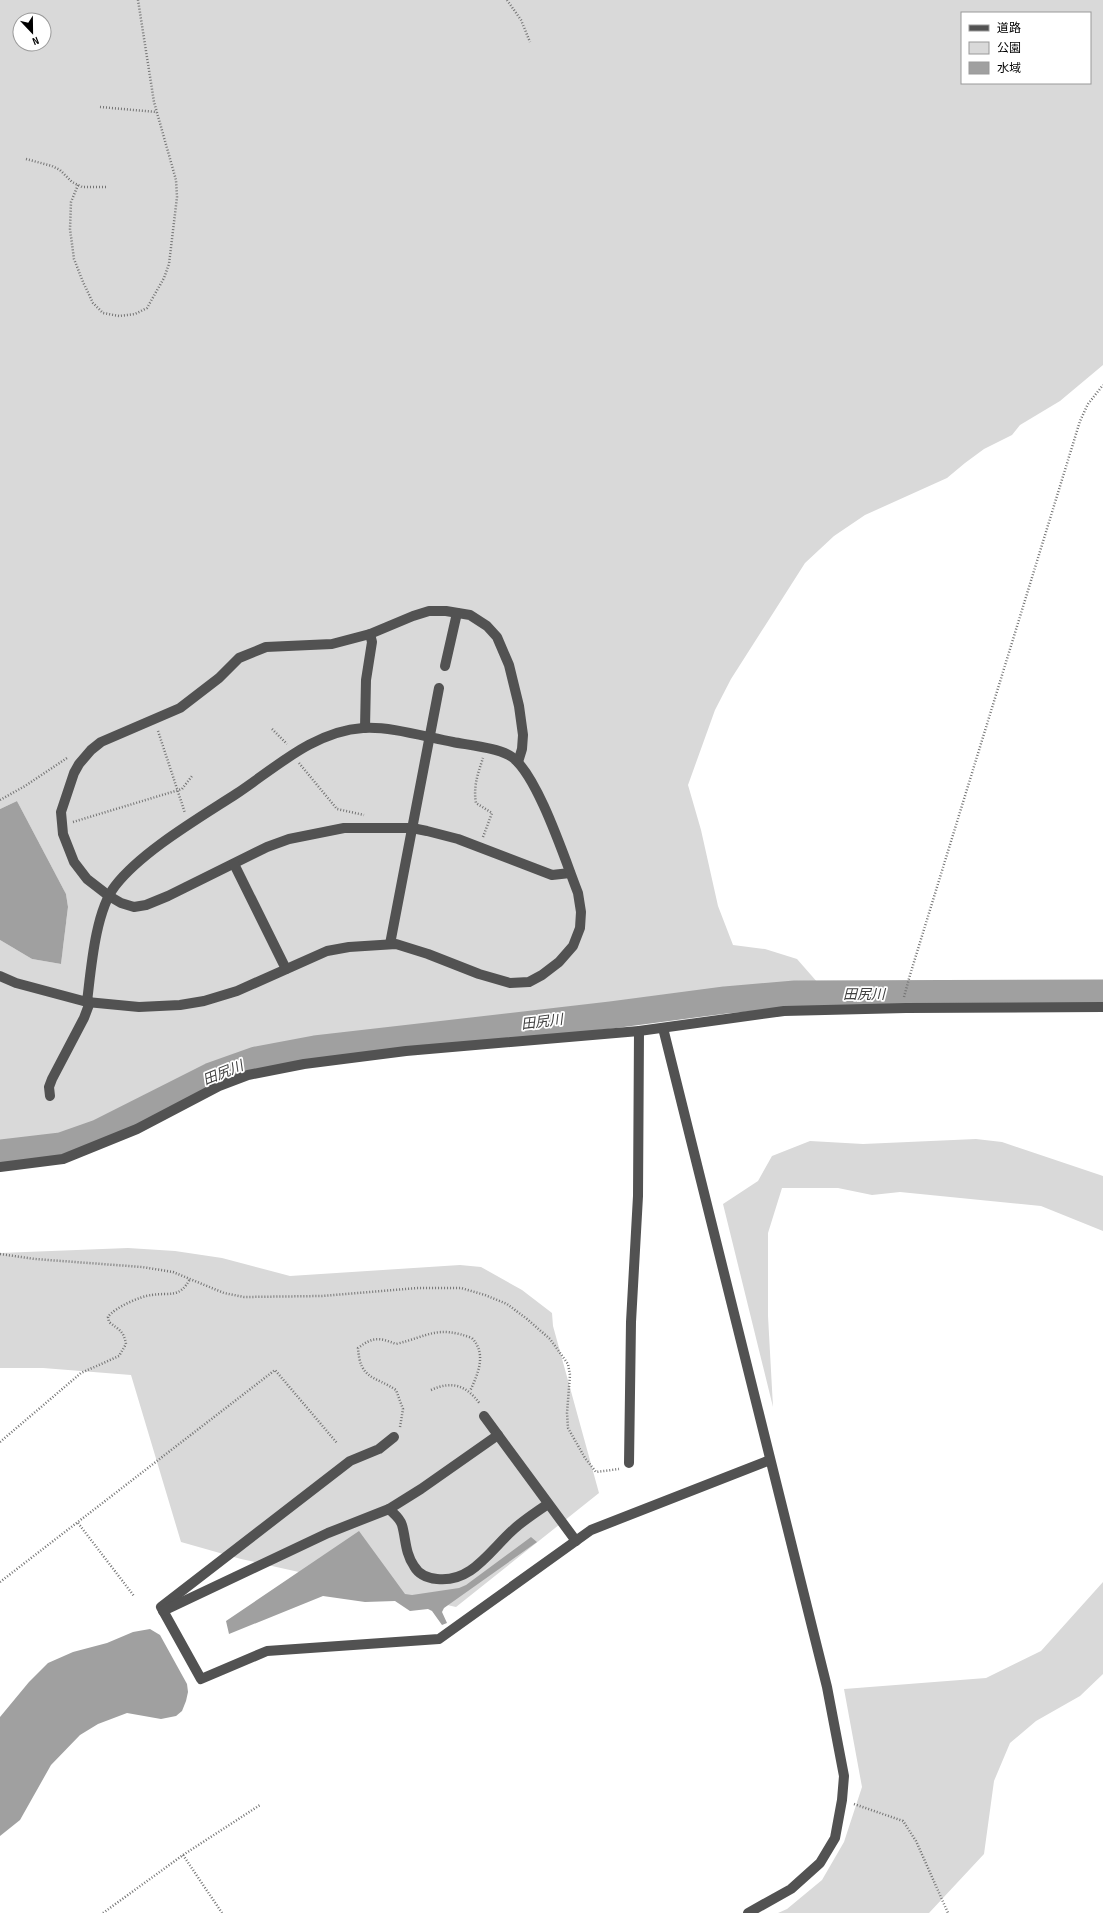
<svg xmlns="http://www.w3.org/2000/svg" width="1103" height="1913" viewBox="0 0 1103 1913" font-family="'Sofia Sans Condensed','Noto Sans JP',sans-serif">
<rect width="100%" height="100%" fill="#fff"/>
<g fill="#d9d9d9" fill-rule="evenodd">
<path d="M0,0H1103V365L1060,401L1020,425L1012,435L984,449L965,463L947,478L865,515L834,536L805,563L731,679L715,710L688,785L701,830L718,906L733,945L765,949L797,959L832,999L702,1007L288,1058L248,1066L201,1085L97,1138L43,1153L0,1158V940L32,959L61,964L68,907L66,894L17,801L0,809ZM962,13H1090V83H962ZM20,20H44V44H20Z"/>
<polygon points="976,1139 1002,1142 1103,1176 1103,1231 1041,1206 900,1192 872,1195 838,1188 782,1188 768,1233 768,1316 773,1407 723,1204 758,1181 772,1156 810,1141 863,1144"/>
<polygon points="128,1248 175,1251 222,1258 290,1276 460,1265 481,1267 522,1290 552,1313 553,1326 599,1493 456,1607 241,1559 181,1542 131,1375 43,1368 0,1368 0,1253"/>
<polygon points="1103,1582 1103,1674 1080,1696 1036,1721 1010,1743 994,1781 984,1854 929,1913 778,1913 787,1909 822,1880 844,1842 862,1787 844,1689 986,1678 1041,1651"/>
</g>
<g fill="#a0a0a0">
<polygon points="17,801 66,894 68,907 61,964 32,959 0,940 0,809"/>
<polygon points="359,1531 405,1594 412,1595 459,1588 466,1585 531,1537 537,1542 444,1608 442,1612 447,1623 442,1625 432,1611 428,1609 410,1611 395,1601 365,1602 323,1596 229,1634 226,1621"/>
<polygon points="150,1629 160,1635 187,1684 188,1692 186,1701 182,1711 176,1716 161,1719 127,1713 98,1724 80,1735 51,1765 20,1820 0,1836 0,1717 29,1682 48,1663 73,1652 107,1643 133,1632"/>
</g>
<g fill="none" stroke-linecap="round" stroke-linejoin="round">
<polyline stroke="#a0a0a0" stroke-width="27" points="0,1153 61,1146 98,1133 211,1076 256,1060 315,1049 611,1015 725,1000 795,994 1103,993"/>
<g stroke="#747474" stroke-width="2.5" stroke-dasharray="1 2" stroke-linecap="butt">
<polyline points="507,0 521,20 530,42"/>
<polyline points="100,107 157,112"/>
<polyline points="26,159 52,166 60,170 72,182 82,187 107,187"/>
<polyline points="78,185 71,202 70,229 74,259 83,282 93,303 103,313 119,316 135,314 147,308 164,278 169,264 177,197 176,180 154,102 138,0"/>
<polyline points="272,729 287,744"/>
<polyline points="158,731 185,813"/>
<polyline points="299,763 337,809 364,815"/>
<polyline points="0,800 25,786 67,758"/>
<polyline points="73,822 182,789 192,776"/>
<path d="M483,837L492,813L476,803C473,787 478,773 483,758"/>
<polyline points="904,997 910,975 1080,421 1088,404 1103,385"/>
<polyline points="0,1254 35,1259 142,1267 173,1272 224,1293 244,1297 322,1296 417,1288 461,1288 485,1295 507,1304 527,1319 550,1339 568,1364 570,1375 567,1413 568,1428 585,1458 596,1472 619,1469"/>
<path d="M431,1390C453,1380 467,1386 480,1404"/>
<path d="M400,1427L403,1409L396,1390C375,1376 360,1380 358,1348C373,1337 378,1337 396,1344C429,1336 437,1325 472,1338C487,1354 478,1374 470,1391"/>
<path d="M0,1442L81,1373L119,1356L126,1344C124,1331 119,1330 109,1322L108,1317C114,1308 140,1296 152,1295C170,1292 179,1299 190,1279"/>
<polyline points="78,1523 134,1596"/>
<polyline points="0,1582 275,1370 337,1443"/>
<polyline points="854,1804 903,1821 916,1841 948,1913"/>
<polyline points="183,1855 222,1913"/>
<polyline points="103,1913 183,1855 260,1805"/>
</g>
<g stroke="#525252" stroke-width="10">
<polyline points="445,666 457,613"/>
<polyline points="365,728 366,680 372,642 370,634"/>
<polyline points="518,762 522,749 523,735 519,706 509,665 497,637 487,626 470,615 446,611 429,611 413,616 370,634 332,644 266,647 239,658 219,678 180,708 101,742 91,750 79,764 74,773 61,812 63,834 74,862 87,879 109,896 121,903 134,907 146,905 168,896 267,847 289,839 344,828 412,828 427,831 458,839 552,875 570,873"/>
<polyline points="234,864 286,969"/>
<polyline points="390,944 439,688"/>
<path d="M0,976L16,983L87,1002L139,1007L180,1005L204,1001L237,991L327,951L349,947L396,944L428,954L479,974L510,983L529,982L542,975L559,962L573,946L580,928L581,912L578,893C565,860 538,776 512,757C500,748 468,745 453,742C426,737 389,726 363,728C314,731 274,769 236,794C199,818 141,852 115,886C95,912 91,970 87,1002"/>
<polyline points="663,1028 827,1687 844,1776 842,1800 835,1838 820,1863 791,1889 748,1913"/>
<polyline points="50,1096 49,1087 52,1079 84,1018 90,1002"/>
<polyline points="0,1167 63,1159 137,1129 219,1086 248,1075 304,1064 406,1051 639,1031 784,1011 906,1008 1103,1007"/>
<polyline points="484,1416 576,1541"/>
<polyline points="394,1437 379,1449 350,1461 161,1607 201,1679 267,1651 439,1639 591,1530 770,1460"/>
<polyline points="629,1463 631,1322 638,1196 639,1031"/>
<path d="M389,1509C394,1514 400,1518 402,1525C406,1539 405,1553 414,1566C419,1575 427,1578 437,1579C472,1583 490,1550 514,1529C524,1520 536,1512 548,1504"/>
<polyline points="163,1611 328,1533 389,1509 421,1489 498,1435"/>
</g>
</g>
<g text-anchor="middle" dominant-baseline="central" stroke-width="3.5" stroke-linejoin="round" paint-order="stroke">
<g font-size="14" font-style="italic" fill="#414141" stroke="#fff">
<text x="864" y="994">田尻川</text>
<text transform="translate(542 1022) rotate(-7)">田尻川</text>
<text transform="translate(223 1073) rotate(-22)">田尻川</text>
</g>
</g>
<rect x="961" y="12" width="130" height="72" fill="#ffffff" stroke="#999999"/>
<rect x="969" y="25" width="20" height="6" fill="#525252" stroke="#999999"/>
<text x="997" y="32" font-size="12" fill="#000000">道路</text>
<rect x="969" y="42" width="20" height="12" fill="#d9d9d9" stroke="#999999"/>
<text x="997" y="52" font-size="12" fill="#000000">公園</text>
<rect x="969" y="62" width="20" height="12" fill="#a0a0a0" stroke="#999999"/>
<text x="997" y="72" font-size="12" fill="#000000">水域</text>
<g transform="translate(32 32) rotate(158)"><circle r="19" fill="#ffffff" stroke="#999999"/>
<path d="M0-3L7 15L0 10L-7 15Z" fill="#000000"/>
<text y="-6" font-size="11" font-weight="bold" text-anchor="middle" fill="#000000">N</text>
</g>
</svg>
